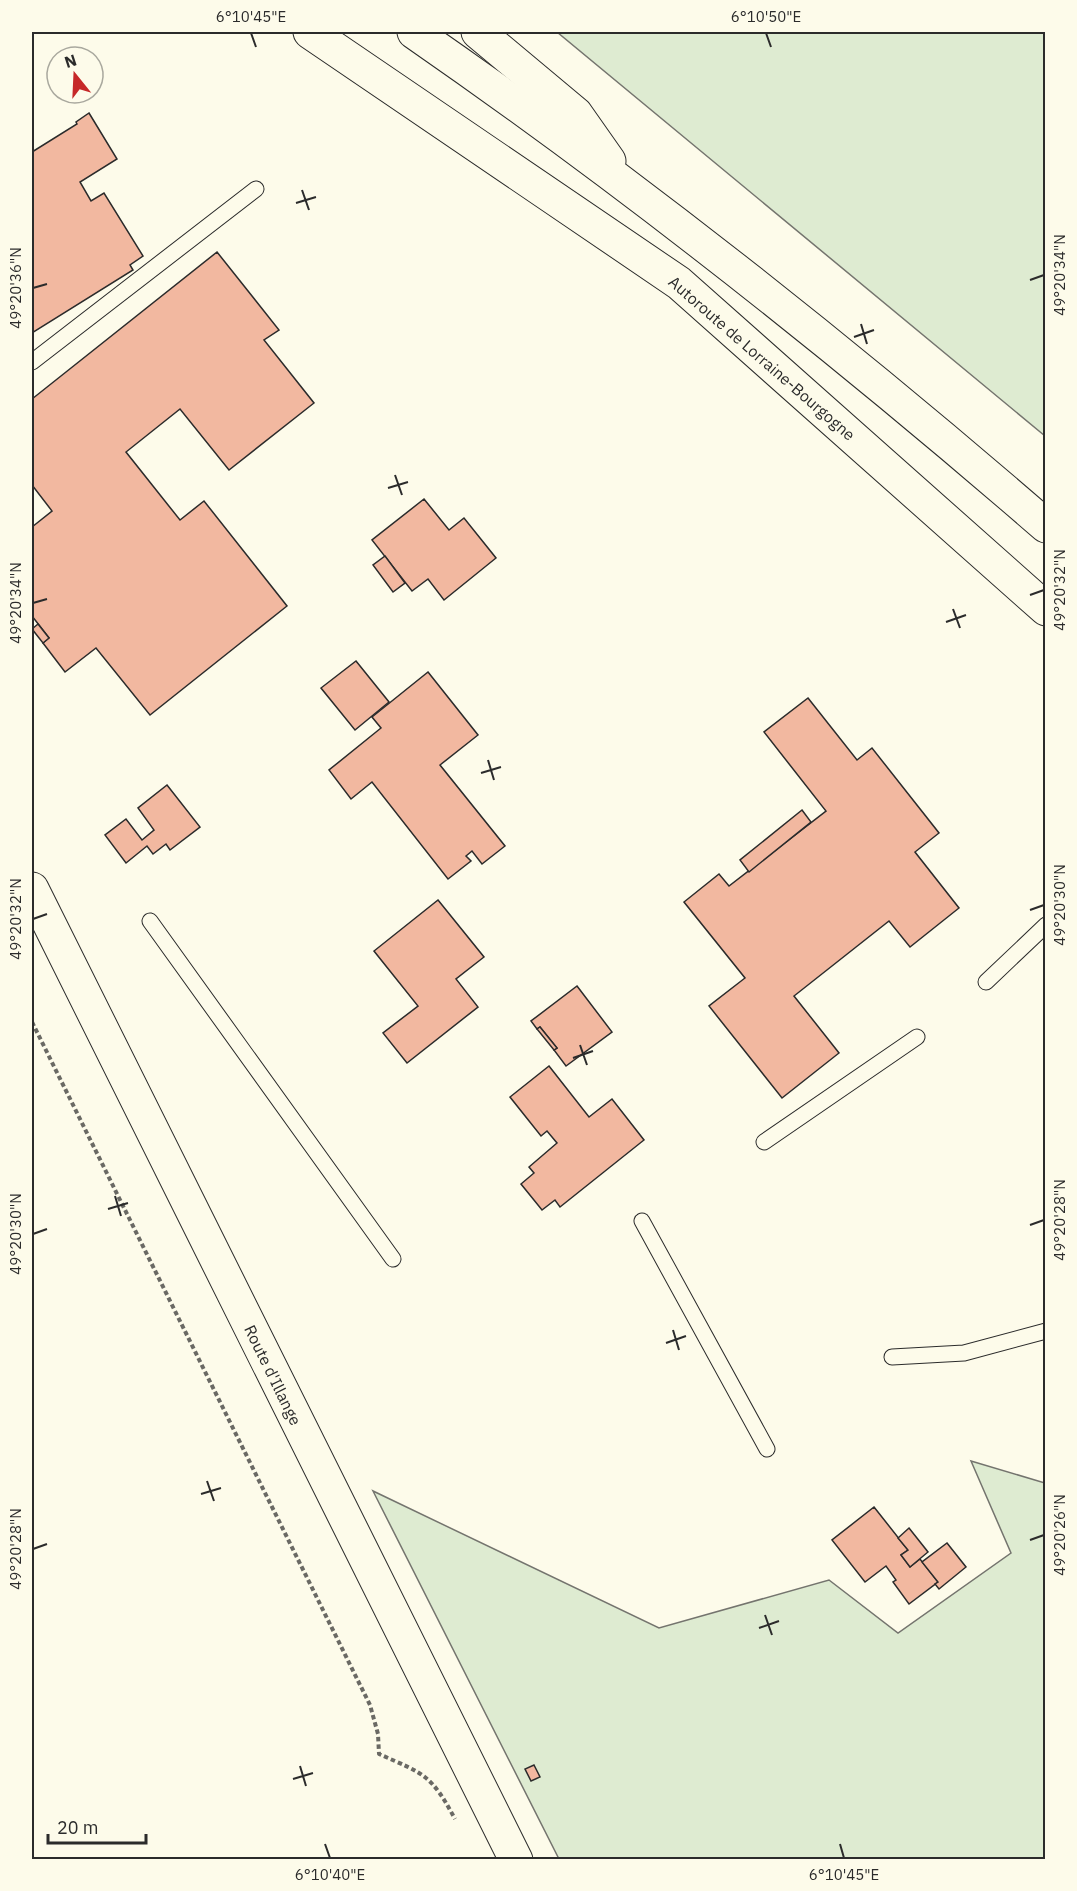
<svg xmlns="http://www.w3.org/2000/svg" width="1077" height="1891" viewBox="0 0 1077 1891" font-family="'IBM Plex Sans',sans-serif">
<rect width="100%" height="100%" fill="#fdfbea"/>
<g fill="#deebd1" stroke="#74746e" stroke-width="1.5">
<polygon points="557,32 1045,32 1045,436"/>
<polygon points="971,1461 1045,1483 1045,1859 559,1859 373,1491 659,1628 829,1580 898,1633 1011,1553"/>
</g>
<g fill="#f2b8a0" stroke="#2b2b2b" stroke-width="1.5">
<polygon points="89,113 117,159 80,182 91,201 104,193 143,256 130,265 133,270 32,333 32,152 77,124 76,122"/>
<polygon points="217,252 279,330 264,340 314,403 229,470 180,409 126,452 180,520 204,501 287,606 150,715 96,648 65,672 43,643 49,638 32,616 32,527 52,511 32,485 32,399"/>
<polygon points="424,499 449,530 464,518 496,558 444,600 428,579 412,591 372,540"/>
<polygon points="385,556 405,583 393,592 373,565"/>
<polygon points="38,624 49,638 43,643 32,629"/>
<polygon points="356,661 389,702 355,730 321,688"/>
<polygon points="428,672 478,735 440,765 505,846 482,864 472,851 466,856 471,861 448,879 372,782 351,799 329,770 381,728 372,717"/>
<polygon points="808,698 857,760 872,748 939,833 915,852 959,908 910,947 889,921 794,996 839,1053 782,1098 709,1006 745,978 684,902 719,874 729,886 826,811 764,732"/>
<polygon points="167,785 200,827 170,850 166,844 153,854 147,846 126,863 105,835 126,819 142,840 154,830 138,808"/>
<polygon points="802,810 811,822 749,872 740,860"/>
<polygon points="438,900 484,957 456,979 478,1007 407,1063 383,1033 418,1006 374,951"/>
<polygon points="577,986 612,1032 566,1066 554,1050 557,1048 540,1027 537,1029 531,1021"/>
<polygon points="540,1027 557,1048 554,1050 537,1029"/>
<polygon points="549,1066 589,1117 612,1099 644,1140 560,1207 555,1200 542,1210 521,1184 534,1173 529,1167 557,1143 547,1131 541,1136 510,1097"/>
<polygon points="874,1507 908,1550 901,1555 910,1567 920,1559 938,1582 909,1604 893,1582 896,1580 886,1566 865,1582 832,1540"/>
<polygon points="909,1528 928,1552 910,1567 901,1555 908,1550 898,1538"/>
<polygon points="947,1543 966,1567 939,1589 935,1584 938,1582 922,1562"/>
<polygon points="534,1765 540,1777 531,1781 525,1769"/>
</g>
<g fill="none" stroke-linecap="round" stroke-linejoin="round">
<defs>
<g id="service">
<polyline points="32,362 256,189"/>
<polyline points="150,921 393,1259"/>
<polyline points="986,982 1046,925"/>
<polyline points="764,1142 917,1037"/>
<polyline points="642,1221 767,1449"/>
<polyline points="892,1357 964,1353 1046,1331"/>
</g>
<polyline id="secondary" points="32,889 516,1860"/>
<g id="motorway">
<polyline points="310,32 679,283 1046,609"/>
<path d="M414,32C633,184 844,351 1046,526"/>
<polyline points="478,32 576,114 609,161"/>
</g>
</defs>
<use href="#service" stroke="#2b2b2b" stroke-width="17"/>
<use href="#secondary" stroke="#2b2b2b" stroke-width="35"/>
<use href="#motorway" stroke="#2b2b2b" stroke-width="35"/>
<path stroke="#6a6964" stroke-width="4" stroke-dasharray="4.5 3" stroke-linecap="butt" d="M32,1022L370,1705L378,1734L379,1754C424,1774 431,1774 455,1819"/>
<use href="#service" stroke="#fdfbea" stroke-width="15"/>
<use href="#secondary" stroke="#fdfbea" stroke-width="33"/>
<use href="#motorway" stroke="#fdfbea" stroke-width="33"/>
</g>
<path fill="none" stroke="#2b2b2b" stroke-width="2" d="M251,33L256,47M766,33L771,47M302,190L309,210M296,203L316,197M1030,280L1044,275M33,288L47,284M861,324L867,344M854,337L874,330M395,475L402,495M388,488L408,482M1030,595L1044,590M33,603L47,599M953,609L960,628M946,622L966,615M488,760L494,780M481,773L501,767M1030,910L1044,905M33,919L47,914M580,1045L587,1065M573,1058L593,1051M115,1196L121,1216M108,1209L128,1203M1030,1225L1044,1220M33,1234L47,1229M673,1330L679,1350M666,1343L686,1336M207,1481L214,1501M201,1494L221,1488M1030,1540L1044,1535M33,1549L47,1544M765,1615L772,1635M759,1628L779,1621M300,1766L306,1786M293,1779L313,1773M325,1844L330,1858M840,1844L844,1858"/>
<g text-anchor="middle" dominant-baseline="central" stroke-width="4.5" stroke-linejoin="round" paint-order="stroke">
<g font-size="16" fill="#2b2b2b" stroke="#fdfbea">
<text transform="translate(762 358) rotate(41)">Autoroute de Lorraine-Bourgogne</text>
<text transform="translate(273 1375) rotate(64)">Route d'Illange</text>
</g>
</g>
<rect width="1077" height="1891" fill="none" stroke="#fdfbea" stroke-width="66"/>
<g transform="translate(75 75) rotate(342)"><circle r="28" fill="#fdfbea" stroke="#a9a89e" stroke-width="1.5"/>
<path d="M0-4.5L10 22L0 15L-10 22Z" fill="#c62828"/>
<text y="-9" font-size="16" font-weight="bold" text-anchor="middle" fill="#2b2b2b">N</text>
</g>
<path d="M48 1834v9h98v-9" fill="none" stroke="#2b2b2b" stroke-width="3"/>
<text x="57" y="1834" font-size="18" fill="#2b2b2b" stroke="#fdfbea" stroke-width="4.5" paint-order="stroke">20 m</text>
<rect x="33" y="33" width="1011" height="1825" fill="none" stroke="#2b2b2b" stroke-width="2"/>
<g font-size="15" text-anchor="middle" fill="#2b2b2b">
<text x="251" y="22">6°10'45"E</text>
<text x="766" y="22">6°10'50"E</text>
<text transform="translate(1060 275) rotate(-90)" y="5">49°20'34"N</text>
<text transform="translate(16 288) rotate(-90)" y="5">49°20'36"N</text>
<text transform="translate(1060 590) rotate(-90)" y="5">49°20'32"N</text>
<text transform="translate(16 603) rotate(-90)" y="5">49°20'34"N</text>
<text transform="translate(1060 905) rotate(-90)" y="5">49°20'30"N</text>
<text transform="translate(16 919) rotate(-90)" y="5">49°20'32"N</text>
<text transform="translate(1060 1220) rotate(-90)" y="5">49°20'28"N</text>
<text transform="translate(16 1234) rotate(-90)" y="5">49°20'30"N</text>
<text transform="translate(1060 1535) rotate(-90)" y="5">49°20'26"N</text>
<text transform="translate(16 1549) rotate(-90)" y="5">49°20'28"N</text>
<text x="330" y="1880">6°10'40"E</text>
<text x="844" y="1880">6°10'45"E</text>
</g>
</svg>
